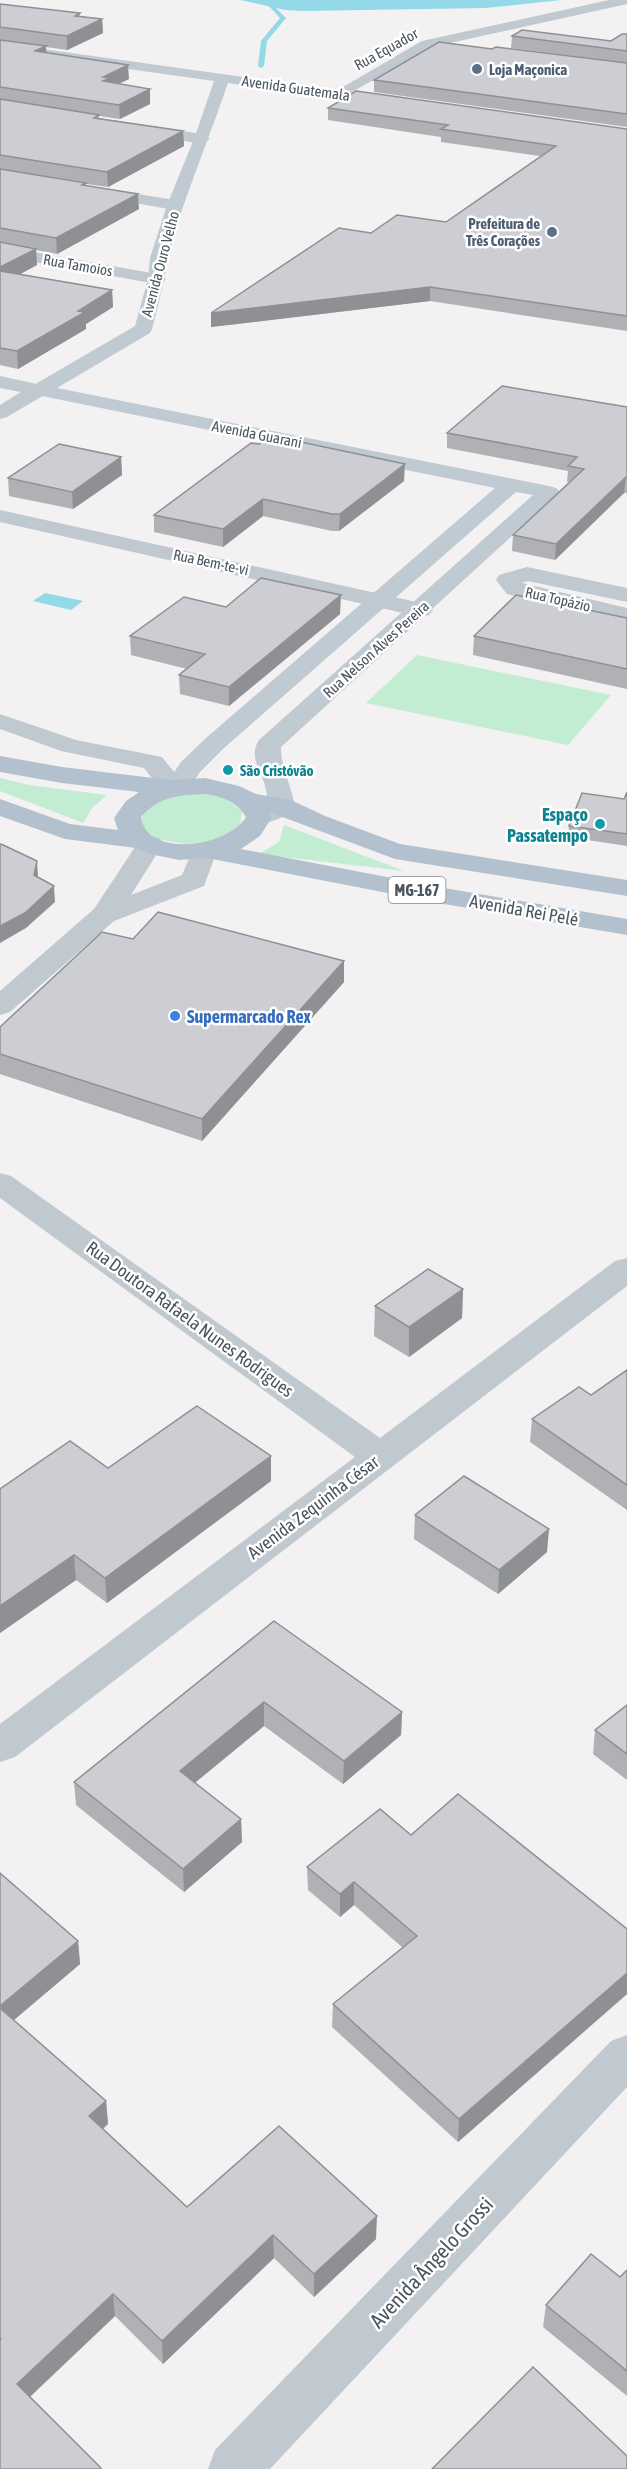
<svg xmlns="http://www.w3.org/2000/svg" width="627" height="2469" viewBox="0 0 627 2469" font-family="'Asap Condensed',sans-serif">
<rect width="100%" height="100%" fill="#f3f1f1"/>
<g fill="#c3edd2">
<polygon points="417,655 611,695 568,745 366,703"/>
<polygon points="0,778 29,785 107,795 92,808 83,823 0,791"/>
<polygon points="196,792 225,798 242,811 240,827 218,840 187,844 156,839 140,825 144,809 165,797"/>
<polygon points="284,825 404,871 259,854 279,842"/>
</g>
<g fill="#93d9e7">
<polygon points="240,0 561,0 486,8 304,11 285,10"/>
<polygon points="45,593 83,601 71,610 33,601"/>
</g>
<g fill="none" stroke-linecap="round" stroke-linejoin="round">
<polygon fill="#93d9e7" fill-rule="evenodd" points="270,2 286,18 267,41 264,66 261,68 258,66 261,41 280,18 267,4"/>
<g fill="#c0c9cf" fill-rule="evenodd">
<polygon points="609,0 627,0 627,4 432,47 343,97 333,97 331,94 422,41"/>
<polygon points="138,124 202,134 210,139 202,144 133,132 130,129 133,126"/>
<polygon points="94,187 175,200 183,205 175,210 88,195 86,192 88,189"/>
<polygon points="0,246 157,274 163,275 166,279 163,283 157,284 0,256"/>
<polygon points="0,376 46,386 49,390 46,394 7,417 0,419 0,405 21,392 0,388"/>
<polygon points="0,510 421,603 429,605 433,610 429,615 421,617 0,522"/>
<polygon points="527,567 627,588 627,602 528,581 522,583 627,608 627,622 507,594 496,580 499,575"/>
<path d="M0,714L76,740L162,757L187,788L183,793C163,799 156,782 144,768L61,751L0,729Z"/>
<polygon points="150,836 159,838 163,844 131,895 182,875 195,845 204,843 213,845 217,851 204,886 114,921 10,1012 0,1015 0,991 94,909 141,838"/>
<polygon points="0,1173 11,1176 380,1438 615,1261 627,1258 627,1286 15,1757 0,1762 0,1724 355,1457 0,1198"/>
<polygon points="627,2035 627,2087 270,2469 208,2469 215,2450 611,2041"/>
</g>
<path fill="#c0cad3" fill-rule="evenodd" d="M0,43L393,98L400,102L393,106L228,83C214,124 198,164 184,204C169,245 164,287 152,329L150,333L57,388L549,486L556,488L560,492L281,747C281,768 291,785 295,806C286,819 264,826 250,823L246,817L250,811L268,803C267,796 266,789 264,782C259,768 249,755 259,740L533,495L516,492L224,748L200,772L186,792L177,795L168,792L164,787L181,762L206,738L495,488L32,394L29,390L32,386L135,326L148,279L150,258L167,205L194,139L214,81L0,51Z"/>
<path fill="#b3c1ce" fill-rule="evenodd" d="M0,756L62,767L170,780L205,778L239,786L256,794L291,800L325,816L400,844L627,880V896L395,859L269,812L272,817L260,836L241,849L444,888L627,919V935L444,904L207,858L179,860L150,854L136,848L65,839L0,816V799L70,824L118,830L114,818L126,801L139,792L62,783L0,772ZM205,794C223,797 236,801 246,817C227,848 146,858 141,817C159,796 180,795 205,794Z"/>
</g>
<g fill="#afb1b5">
<polygon points="0,4 80,13 80,16 102,19 103,33 67,50 46,47 46,53 129,79 118,84 150,89 150,104 120,119 99,116 99,118 183,131 184,146 108,187 86,184 86,186 139,209 57,254 36,250 37,265 20,274 112,290 113,307 86,324 86,329 18,369 0,365"/>
<polygon points="627,34 627,63 511,48 512,36 611,41"/>
<polygon points="492,49 627,63 627,127 374,92 374,80"/>
<polygon points="328,108 627,129 627,331 430,301 211,327 371,233 446,222 540,156 441,142 441,137 328,120"/>
<polygon points="627,407 627,493 624,493 555,560 512,551 513,535 569,482 567,482 568,471 447,448 447,433"/>
<polygon points="251,443 404,481 339,531 332,531 263,516 223,547 154,532 154,515"/>
<polygon points="121,457 122,475 73,509 9,496 8,478"/>
<polygon points="226,607 340,614 229,706 180,694 179,675 187,669 131,655 130,636"/>
<polygon points="627,618 627,689 473,655 474,636"/>
<polygon points="627,792 627,846 568,837 569,826 624,799"/>
<polygon points="133,939 344,982 202,1141 0,1074 0,1027"/>
<polygon points="463,1289 462,1318 409,1357 374,1336 375,1306"/>
<polygon points="627,1370 627,1510 530,1442 532,1419 591,1395"/>
<polygon points="108,1468 271,1481 107,1603 76,1580 0,1633 0,1489"/>
<polygon points="415,1515 547,1552 498,1594 414,1539"/>
<polygon points="274,1621 402,1712 401,1735 343,1784 264,1726 195,1783 241,1819 242,1842 184,1892 76,1805 74,1782"/>
<polygon points="627,1705 627,1780 593,1754 595,1730"/>
<polygon points="411,1835 627,1929 627,1994 458,2142 332,2027 333,2004 403,1948 354,1905 340,1917 308,1890 307,1867"/>
<polygon points="0,1873 78,1941 80,1964 14,2020 106,2101 108,2124 103,2129 187,2207 376,2239 314,2297 274,2258 163,2364 115,2316 30,2397 0,2469"/>
<polygon points="627,2270 627,2396 543,2327 546,2305 620,2277"/>
</g>
<g fill="#8f9094">
<polygon points="102,19 103,33 67,50 67,36"/>
<polygon points="46,46 47,60 35,51"/>
<polygon points="128,65 129,79 110,88 104,96 103,77"/>
<polygon points="150,89 150,104 120,119 119,105"/>
<polygon points="183,131 184,146 108,187 107,172"/>
<polygon points="138,194 139,209 57,254 56,238"/>
<polygon points="36,249 37,265 0,285 0,267"/>
<polygon points="430,287 430,301 211,327 211,313"/>
<polygon points="112,290 113,307 86,324 86,329 18,369 17,351"/>
<polygon points="121,457 122,475 73,509 72,492"/>
<polygon points="405,464 404,481 339,531 340,514"/>
<polygon points="626,477 624,493 555,560 556,544"/>
<polygon points="263,499 263,516 223,547 223,529"/>
<polygon points="341,595 340,614 229,706 229,687"/>
<polygon points="37,861 38,876 35,891 34,875"/>
<polygon points="54,886 55,902 26,928 0,943 0,926"/>
<polygon points="344,961 344,982 202,1141 202,1119"/>
<polygon points="463,1289 462,1318 409,1357 409,1327"/>
<polygon points="271,1456 271,1481 107,1603 105,1578"/>
<polygon points="549,1529 547,1552 498,1594 499,1570"/>
<polygon points="74,1555 76,1580 0,1633 0,1606"/>
<polygon points="264,1702 264,1726 181,1794 180,1771"/>
<polygon points="402,1712 401,1735 343,1784 344,1761"/>
<polygon points="241,1819 242,1842 184,1892 183,1869"/>
<polygon points="354,1882 354,1905 340,1917 340,1894"/>
<polygon points="78,1941 80,1964 2,2030 0,2006"/>
<polygon points="627,1973 627,1994 458,2142 459,2119"/>
<polygon points="106,2101 108,2124 91,2139 89,2116"/>
<polygon points="377,2216 376,2239 314,2297 314,2274"/>
<polygon points="273,2235 274,2258 163,2364 162,2341"/>
<polygon points="113,2294 115,2316 20,2406 17,2384"/>
</g>
<g fill="#ccced3" stroke="#8f9094" stroke-width="1.5">
<polygon points="0,4 80,13 75,16 102,19 67,36 0,27"/>
<polygon points="522,30 611,41 622,34 627,34 627,51 512,36"/>
<polygon points="0,40 46,46 35,51 128,65 103,77 110,78 103,81 150,89 119,105 0,87"/>
<polygon points="439,42 492,49 496,47 627,63 627,114 374,80"/>
<polygon points="356,91 627,129 627,316 430,287 211,313 339,228 371,233 397,215 446,222 556,146 441,129 448,125 328,108"/>
<polygon points="0,99 99,115 94,118 183,131 107,172 0,155"/>
<polygon points="0,169 86,183 82,185 138,194 56,238 0,228"/>
<polygon points="0,242 36,249 0,267"/>
<polygon points="0,271 112,290 78,311 85,312 17,351 0,348"/>
<polygon points="502,386 627,407 627,477 626,477 556,544 513,535 584,469 568,466 577,457 447,433"/>
<polygon points="265,440 296,446 301,442 405,464 340,514 332,514 263,499 223,529 154,515 251,443 259,444"/>
<polygon points="59,444 121,457 72,492 8,478"/>
<polygon points="261,578 341,595 229,687 179,675 205,654 130,636 184,597 226,607"/>
<polygon points="516,595 627,618 627,669 474,636"/>
<polygon points="627,792 627,834 569,826 582,793 624,799"/>
<polygon points="1,844 37,861 34,875 54,886 25,913 0,926 0,845"/>
<polygon points="158,912 344,961 202,1119 0,1054 0,1027 102,932 133,939"/>
<polygon points="428,1269 463,1289 409,1327 375,1306"/>
<polygon points="627,1370 627,1485 532,1419 579,1387 591,1395"/>
<polygon points="197,1406 271,1456 105,1578 74,1555 0,1606 0,1489 70,1441 108,1468"/>
<polygon points="464,1476 549,1529 499,1570 415,1515"/>
<polygon points="274,1621 402,1712 344,1761 264,1702 180,1771 241,1819 183,1869 74,1782"/>
<polygon points="627,1705 627,1754 595,1730"/>
<polygon points="458,1794 627,1929 627,1973 459,2119 333,2004 417,1936 354,1882 340,1894 307,1867 380,1809 411,1835"/>
<polygon points="0,1873 78,1941 0,2006"/>
<polygon points="0,2008 106,2101 89,2116 187,2207 279,2126 377,2216 314,2274 273,2235 162,2341 113,2294 17,2384 101,2468 100,2469 0,2469 0,2340 1,2339 0,2338"/>
<polygon points="591,2254 620,2277 627,2270 627,2371 546,2305"/>
<polygon points="533,2367 627,2456 627,2469 432,2469"/>
</g>
<g fill="#5c6f8a" stroke="#fff" stroke-width="2">
<circle cx="477" cy="69" r="6"/>
<circle cx="552" cy="232" r="6"/>
</g>
<g fill="#0f9aa8" stroke="#fff" stroke-width="2">
<circle cx="228" cy="770" r="6"/>
<circle cx="600" cy="824" r="6"/>
</g>
<circle fill="#3f7fe0" stroke="#fff" stroke-width="2" cx="175" cy="1016" r="6"/>
<g text-anchor="middle" dominant-baseline="central" stroke-width="5" stroke-linejoin="round" paint-order="stroke">
<g font-size="15" fill="#4a555e" stroke="#fff">
<text transform="translate(386 49) rotate(-29)">Rua Equador</text>
<text transform="translate(296 88) rotate(8)">Avenida Guatemala</text>
<text transform="translate(160 264) rotate(-75)">Avenida Ouro Velho</text>
<text transform="translate(78 265) rotate(10)">Rua Tamoios</text>
<text transform="translate(257 434) rotate(11)">Avenida Guarani</text>
<text transform="translate(211 562) rotate(12)">Rua Bem-te-vi</text>
<text transform="translate(558 599) rotate(13)">Rua Topázio</text>
<text transform="translate(376 649) rotate(-42)">Rua Nelson Alves Pereira</text>
</g>
<g font-size="15" font-weight="bold" fill="#4e5e75" stroke="#fff" text-anchor="start">
<text x="489" y="69">Loja Maçonica</text>
<text x="540" y="223" text-anchor="end">Prefeitura de<tspan x="540" dy="17">Três Corações</tspan></text>
</g>
<g font-size="15" font-weight="bold" fill="#0d838f" stroke="#fff" text-anchor="start">
<text x="240" y="770">São Cristóvão</text>
</g>
<rect fill="#fff" stroke="#80888e" stroke-width="1.5" x="388.5" y="877" width="57" height="26" rx="4.5"/>
<g font-size="16" font-weight="bold" fill="#4a555e">
<text x="417" y="890">MG-167</text>
</g>
<g font-size="18" font-weight="bold" fill="#0d838f" stroke="#fff" text-anchor="end">
<text x="588" y="814">Espaço<tspan x="588" dy="21">Passatempo</tspan></text>
</g>
<g font-size="18" fill="#4a555e" stroke="#fff">
<text transform="translate(524 910) rotate(10)">Avenida Rei Pelé</text>
<text transform="translate(190 1319) rotate(36)">Rua Doutora Rafaela Nunes Rodrigues</text>
<text transform="translate(313 1507) rotate(-37)">Avenida Zequinha César</text>
</g>
<g font-size="18" font-weight="bold" fill="#366cbe" stroke="#fff" text-anchor="start">
<text x="187" y="1016">Supermarcado Rex</text>
</g>
<g font-size="21" fill="#4a555e" stroke="#fff">
<text transform="translate(431 2262) rotate(-47)">Avenida Ângelo Grossi</text>
</g>
</g>
</svg>
